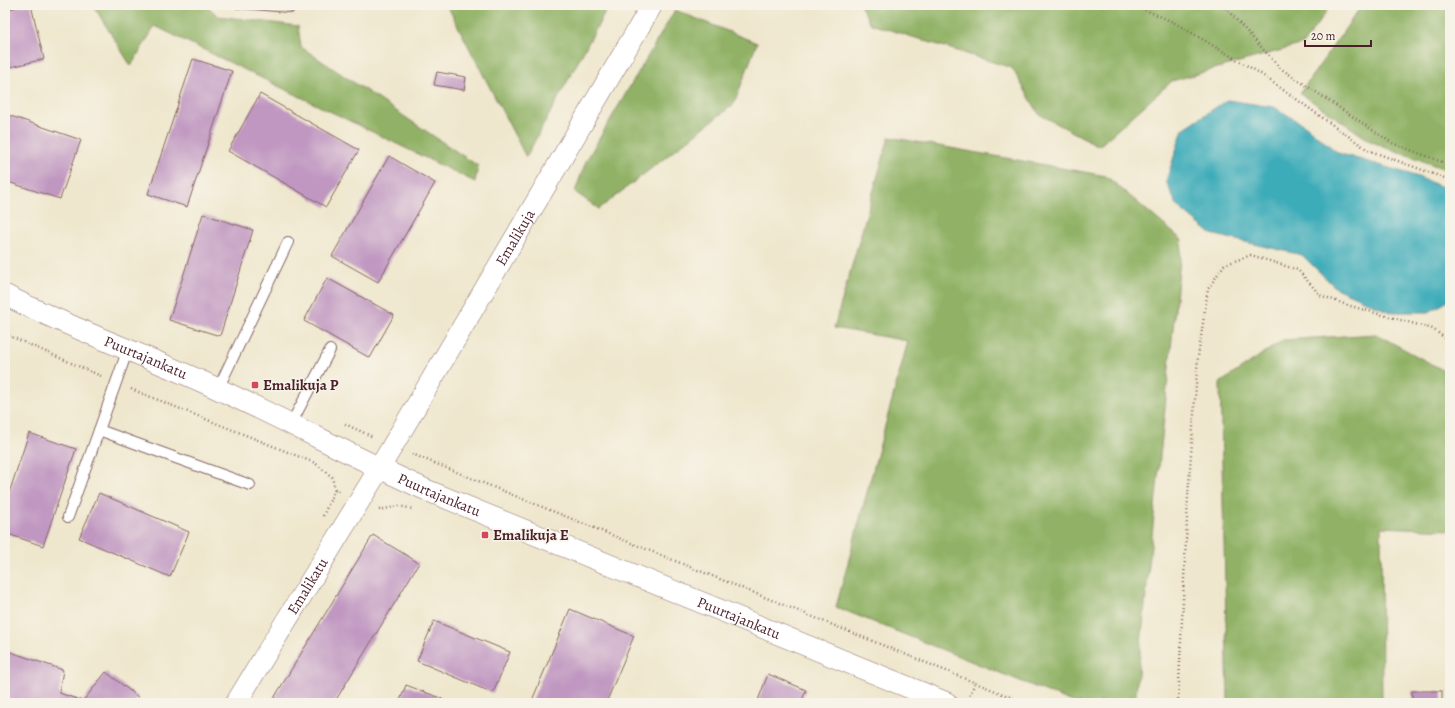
<svg xmlns="http://www.w3.org/2000/svg" width="1455" height="708" viewBox="0 0 1455 708" font-family="Alegreya,serif">
<rect width="100%" height="100%" fill="#f7f3e8"/>
<filter id="ink" filterUnits="userSpaceOnUse"><feTurbulence type="fractalNoise" baseFrequency=".025" numOctaves="2"/><feDisplacementMap in="SourceGraphic" scale="8" xChannelSelector="R" yChannelSelector="G"/><feConvolveMatrix kernelMatrix="1 2 1 2 8 2 1 2 1" color-interpolation-filters="sRGB"/></filter>
<filter id="wash" filterUnits="userSpaceOnUse"><feTurbulence type="fractalNoise" baseFrequency=".012" numOctaves="4" result="noise"/><feDisplacementMap in="SourceGraphic" scale="16" xChannelSelector="R" yChannelSelector="G"/><feGaussianBlur stdDeviation="0.9" result="paint"/><feColorMatrix in="noise" values="0 0 0 0 0 0 0 0 0 0 0 0 0 0 0 0 0 1.4 0 .05"/><feComposite in="paint" operator="in"/></filter>
<g filter="url(#wash)">
<rect width="100%" height="100%" fill="#efe7cd"/>
<g fill="#91b266" stroke="#6e6848">
<polygon points="93,5 206,5 218,16 298,26 301,47 478,166 475,182 155,26 131,66"/>
<polygon points="447,5 609,5 526,157"/>
<polygon points="860,5 1331,5 1303,44 1172,81 1099,146 1039,114 1012,68 871,24"/>
<polygon points="1362,5 1450,5 1450,171 1372,142 1300,93"/>
<polygon points="675,10 757,43 734,104 599,209 575,192 586,161"/>
<polygon points="889,137 1106,176 1182,240 1135,703 1075,703 836,607 908,341 834,328"/>
<polygon points="1376,334 1450,374 1450,530 1381,527 1382,703 1228,703 1220,383 1283,340"/>
</g>
<polygon fill="#3dacb9" stroke="#446672" points="1227,100 1274,107 1306,126 1338,153 1413,175 1450,190 1450,300 1429,312 1390,312 1336,288 1302,255 1211,234 1177,206 1166,181 1183,129"/>
<g id="blocks">
<g fill="#c097c1">
<polygon points="26,5 31,5 44,59 7,68 5,60 5,10"/>
<polygon points="237,5 293,5 293,13 236,8"/>
<polygon points="193,59 232,71 187,207 148,194"/>
<polygon points="437,72 466,77 464,90 434,85"/>
<polygon points="260,94 359,150 326,207 228,151"/>
<polygon points="5,114 81,140 60,199 5,181"/>
<polygon points="389,156 435,183 378,282 332,256"/>
<polygon points="203,214 253,230 220,336 169,320"/>
<polygon points="327,278 394,315 370,358 304,321"/>
<polygon points="29,433 76,449 43,546 5,533 5,505"/>
<polygon points="99,493 189,532 170,577 79,538"/>
<polygon points="373,535 419,563 334,703 271,703"/>
<polygon points="570,609 634,636 606,703 531,703"/>
<polygon points="434,621 510,652 493,693 417,661"/>
<polygon points="5,650 63,670 59,693 83,701 106,672 138,697 134,703 5,703"/>
<polygon points="768,674 806,690 801,703 757,703"/>
<polygon points="406,685 443,699 442,703 399,703"/>
<rect x="1412" y="691" width="30" height="12"/>
</g>
</g>
</g>
<g filter="url(#ink)">
<use href="#blocks" fill-opacity="0" stroke="#846564" stroke-width="1"/>
<g fill="none" stroke-linecap="round" stroke-linejoin="round">
<defs>
<g id="service">
<polyline points="218,389 288,242"/>
<polyline points="291,424 330,350"/>
<polyline points="99,430 250,485"/>
<polyline points="68,517 128,349"/>
</g>
<g id="minor">
<path id="s1" d="M5,295C74,330 148,356 218,389C290,422 359,460 431,492L947,703"/>
<path id="s2" d="M236,703L379,469L652,5"/>
</g>
</defs>
<use href="#service" stroke="#846564" stroke-width="12"/>
<use href="#minor" stroke="#846564" stroke-width="22"/>
<g stroke="#846564" stroke-width="2.5" stroke-dasharray="1 3" stroke-linecap="butt">
<polyline points="1134,5 1173,22 1258,72 1368,150 1450,180"/>
<polyline points="1223,5 1280,68 1392,143 1450,165"/>
<polyline points="5,334 101,376"/>
<polyline points="131,389 315,463 332,477 335,489 340,492"/>
<polyline points="345,424 373,437"/>
<polyline points="412,454 1025,703"/>
<polyline points="379,510 399,506 413,509"/>
<polyline points="323,516 335,489"/>
<polyline points="968,699 975,683"/>
<polyline points="210,703 214,697"/>
<polyline points="1178,703 1188,497 1198,357 1208,289 1224,265 1251,255 1298,270 1320,295 1347,305 1433,329 1450,342"/>
</g>
<use href="#service" stroke="#fff" stroke-width="10"/>
<use href="#minor" stroke="#fff" stroke-width="21"/>
</g>
</g>
<g fill="#d1495b" stroke="#f7f3e8" stroke-width="1.5">
<rect x="251" y="381" width="8" height="8" rx="2"/>
<rect x="481" y="531" width="8" height="8" rx="2"/>
</g>
<g text-anchor="middle" dominant-baseline="central" stroke-width="3" stroke-linejoin="round" paint-order="stroke">
<g font-size="15" fill="#4a1f2b" stroke="#f7f3e8">
<text stroke="none"><textPath href="#s2" startOffset="543">Emalikuja</textPath></text>
<text stroke="none"><textPath href="#s1" startOffset="154">Puurtajankatu</textPath></text>
<text stroke="none"><textPath href="#s1" startOffset="478">Puurtajankatu</textPath></text>
<text stroke="none"><textPath href="#s2" startOffset="137">Emalikatu</textPath></text>
<text stroke="none"><textPath href="#s1" startOffset="802">Puurtajankatu</textPath></text>
</g>
<g font-size="15" font-weight="bold" fill="#4a1f2b" stroke="#f7f3e8" text-anchor="start">
<text x="263" y="385">Emalikuja P</text>
<text x="493" y="535">Emalikuja E</text>
</g>
</g>
<rect width="1455" height="708" fill="none" stroke="#f7f3e8" stroke-width="20"/>
<path d="M1305 40v6h66v-6" fill="none" stroke="#4a1f2b" stroke-width="2"/>
<text x="1311" y="40" font-size="12" fill="#4a1f2b" stroke="#f7f3e8" stroke-width="3" paint-order="stroke">20 m</text>
</svg>
